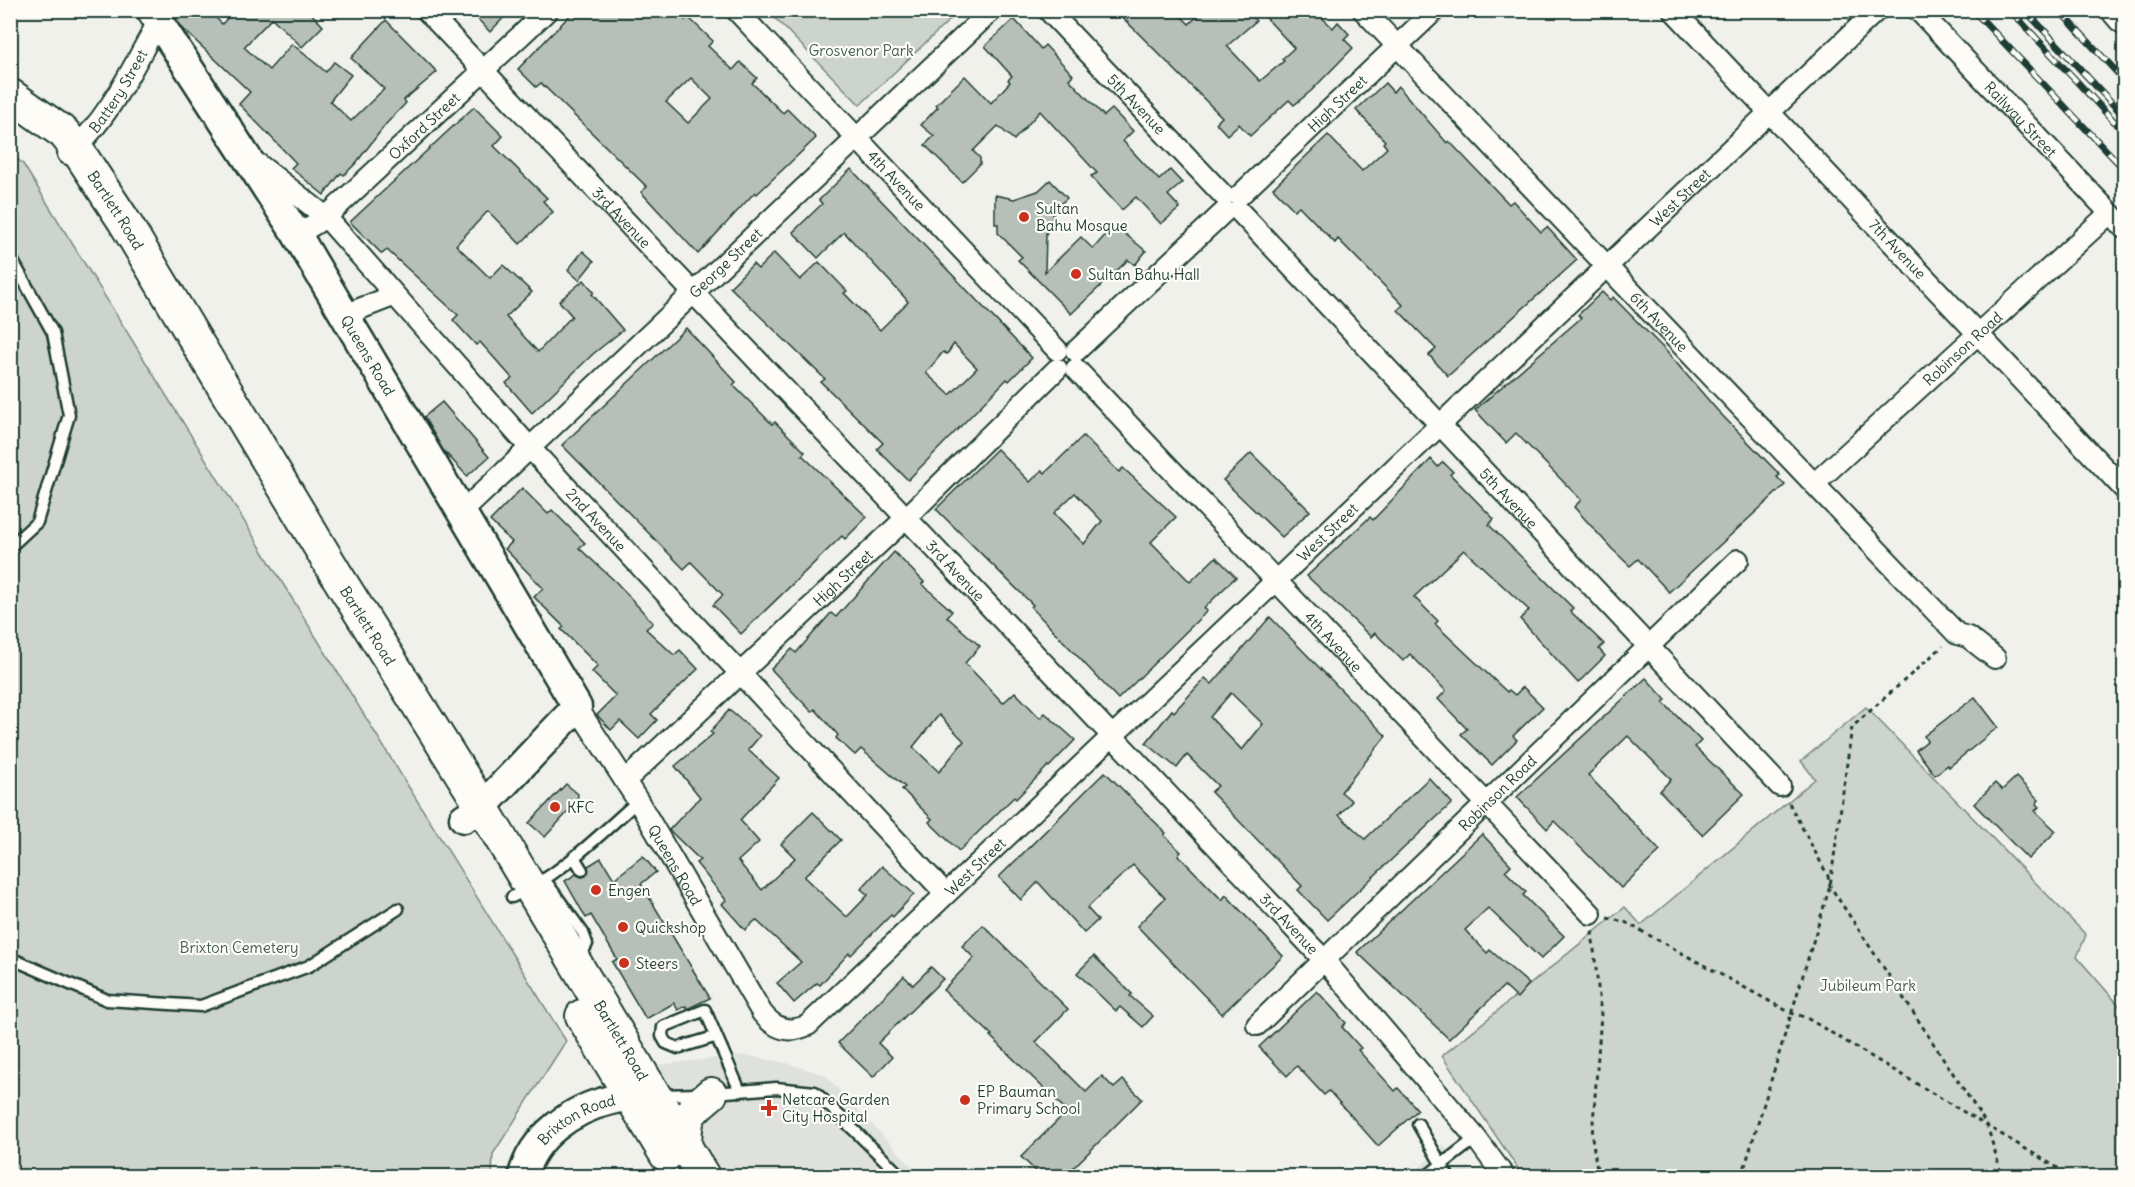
<svg xmlns="http://www.w3.org/2000/svg" width="2135" height="1187" viewBox="0 0 2135 1187" font-family="Delius,sans-serif">
<rect width="100%" height="100%" fill="#f0f1eb"/>
<filter id="ink" filterUnits="userSpaceOnUse"><feTurbulence type="fractalNoise" baseFrequency=".0167" numOctaves="2"/><feDisplacementMap in="SourceGraphic" scale="12" xChannelSelector="R" yChannelSelector="G"/><feConvolveMatrix kernelMatrix="1 2 1 2 8 2 1 2 1" color-interpolation-filters="sRGB"/></filter>
<g filter="url(#ink)">
<g fill="#dfe2dc">
<polygon points="745,1055 787,1063 825,1075 921,1176 722,1176 655,1065"/>
<polygon points="1444,1145 1456,1170 1469,1167 1473,1176 1410,1176"/>
</g>
<g fill="#cdd3cd" stroke="#768880" stroke-width="1.5">
<polygon points="768,11 959,11 860,105"/>
<polygon points="10,152 23,164 566,1041 493,1154 492,1176 11,1176"/>
<polygon points="1866,707 2086,935 2077,957 2124,1011 2124,1176 1523,1176 1442,1056 1625,907 1641,925 1815,779 1801,761"/>
</g>
<g fill="#b6bfb8" stroke="#1f3d34" stroke-width="1.5" fill-rule="evenodd">
<polygon points="171,10 208,10 222,24 235,10 308,10 323,26 302,47 272,18 244,47 269,70 292,44 326,72 334,62 351,75 330,101 351,121 384,89 351,58 386,20 437,72 404,100 406,103 386,124 356,163 344,175 341,173 324,195 291,168 296,163 239,104 250,92 182,28"/>
<polygon points="469,10 511,10 490,32"/>
<path d="M575,10H676L685,20L688,17L713,41L708,46L733,70L740,62L757,78L752,83L783,113L787,109L816,138L757,194L755,192L698,254L641,192L647,187L541,83L536,87L518,69ZM691,78L712,99L688,123L666,102Z"/>
<polygon points="1115,10 1175,10 1189,24 1204,10 1246,10 1256,21 1227,46 1260,81 1284,61 1282,59 1294,48 1259,10 1314,10 1333,28 1338,22 1349,34 1344,39 1353,48 1311,91 1294,105 1289,100 1250,136 1239,124 1227,135 1216,123 1222,117"/>
<polygon points="1014,19 1041,49 1045,45 1073,75 1069,79 1104,116 1112,109 1133,131 1123,141 1159,180 1170,170 1182,183 1168,195 1180,208 1161,224 1136,197 1122,210 1091,176 1097,173 1040,111 1014,140 998,126 973,151 980,158 980,164 962,182 925,145 934,136 921,125 938,107 936,105 965,76 991,103 1010,82 1008,80 1012,76 985,46"/>
<polygon points="1385,83 1393,92 1398,86 1447,143 1449,141 1509,204 1513,201 1541,232 1547,227 1577,260 1448,376 1429,355 1436,349 1398,310 1403,305 1338,239 1335,243 1299,206 1294,210 1273,188 1328,135 1362,171 1387,148 1383,143 1385,141 1356,110"/>
<polygon points="474,107 503,136 494,146 547,198 543,201 553,212 520,244 488,211 456,245 490,278 503,265 532,292 506,317 538,352 572,316 559,301 584,280 594,292 592,294 623,330 593,354 532,413 506,383 512,378 480,342 476,345 453,320 458,315 387,250 382,254 350,222"/>
<path d="M851,169L1032,358L1009,381L1007,379L908,480L877,449L883,443L821,382L825,379L730,287L753,264L758,269L774,253L800,280L819,262L847,291L844,293L880,330L908,302L906,299L844,232L818,258L793,232L822,204L819,200ZM954,344L977,368L950,395L926,373L943,352L947,354Z"/>
<polygon points="1050,180 1067,198 1055,209 1046,234 1045,272 1081,237 1093,249 1114,225 1146,251 1135,265 1128,260 1071,314 1018,260 1022,257 998,233 998,224 995,224 995,195 1014,199 1038,191"/>
<polygon points="583,251 594,261 579,280 568,270"/>
<polygon points="1602,292 1610,300 1613,297 1666,351 1717,410 1780,475 1777,477 1785,485 1669,592 1638,559 1630,566 1612,549 1574,507 1581,500 1516,433 1506,443 1475,410 1581,318 1578,315"/>
<polygon points="686,328 736,382 733,385 772,424 775,422 805,452 802,455 867,517 845,539 842,536 741,634 713,605 723,595 691,562 684,569 562,445"/>
<polygon points="442,402 489,457 467,476 443,450 424,417"/>
<path d="M1083,436L1119,472L1123,468L1176,517L1151,542L1190,582L1216,557L1236,577L1204,608L1207,611L1118,699L1031,607L1033,605L936,509L997,449L1030,482L1042,470L1045,473ZM1075,493L1102,521L1084,544L1054,513Z"/>
<polygon points="1251,453 1310,511 1282,537 1223,480"/>
<polygon points="1431,459 1438,467 1443,462 1453,472 1450,474 1494,519 1489,525 1573,608 1570,611 1604,644 1599,649 1605,656 1578,683 1520,619 1529,610 1464,550 1414,597 1438,621 1435,624 1507,692 1509,690 1515,695 1523,687 1543,707 1513,736 1517,740 1492,765 1461,734 1467,729 1438,699 1446,691 1410,654 1403,661 1375,633 1371,637 1307,576 1370,517 1373,520"/>
<polygon points="522,488 548,514 552,510 585,543 579,548 616,582 653,623 646,629 674,655 680,650 698,669 651,714 657,720 639,739 620,721 611,730 597,715 616,696 592,672 598,666 561,629 564,627 534,597 543,588 505,549 512,542 490,521"/>
<path d="M894,552L924,582L922,584L952,611L947,617L980,646L965,663L1003,703L1015,692L1040,718L1045,713L1075,740L1049,767L1048,766L1016,799L1014,797L959,851L929,822L932,819L902,789L905,787L861,749L855,755L836,738L838,735L815,709L812,712L771,669L792,649L796,653L831,613L836,617ZM939,715L964,741L939,772L913,747Z"/>
<path d="M1270,617L1386,736L1341,792L1352,801L1339,815L1365,839L1429,778L1452,803L1327,920L1298,890L1302,886L1211,792L1218,786L1187,755L1177,768L1146,743L1172,710L1174,712L1205,678L1212,684ZM1231,693L1263,724L1242,750L1210,717Z"/>
<polygon points="1646,678 1666,700 1663,702 1701,741 1695,747 1744,794 1702,835 1660,791 1671,779 1628,736 1588,775 1660,851 1621,888 1554,821 1547,829 1517,797"/>
<polygon points="1975,697 1998,727 1949,767 1948,765 1935,775 1916,750 1927,741 1924,736"/>
<polygon points="729,710 760,736 748,750 779,778 740,820 759,842 738,861 762,890 795,858 781,844 813,812 841,840 804,877 847,917 868,895 861,889 882,866 914,894 893,917 891,915 851,955 849,953 820,985 817,983 794,1003 777,983 801,962 756,920 745,930 722,904 726,900 696,863 700,860 669,830 700,797 675,766 713,734 710,732"/>
<polygon points="1105,772 1166,833 1164,835 1181,852 1178,855 1222,900 1226,895 1283,956 1222,1014 1137,926 1165,898 1133,865 1087,908 1098,920 1084,933 1038,882 1021,900 999,877"/>
<polygon points="2016,777 2039,800 2036,804 2039,807 2035,811 2056,831 2028,859 1974,804 1995,783 2002,790"/>
<polygon points="566,784 578,794 577,802 545,837 529,823"/>
<polygon points="1482,834 1511,865 1505,871 1526,892 1523,895 1564,936 1541,959 1488,908 1465,930 1487,953 1490,950 1529,984 1517,998 1504,986 1449,1039 1357,952"/>
<polygon points="643,856 656,872 641,884 710,998 687,1009 686,1006 678,1010 674,1003 646,1019 612,962 617,959 591,915 586,918 565,881 576,874 582,877 586,876 588,866 601,858 614,879"/>
<polygon points="983,925 1068,1009 1036,1042 1086,1092 1102,1076 1114,1088 1123,1080 1142,1099 1065,1176 1041,1176 1021,1157 1067,1111 990,1036 992,1035 943,990 974,958 962,946"/>
<polygon points="1094,956 1132,994 1130,996 1153,1016 1143,1027 1120,1007 1116,1011 1077,973"/>
<polygon points="931,967 943,979 878,1043 892,1057 873,1077 838,1043 904,976 913,985"/>
<polygon points="1317,991 1346,1023 1342,1027 1361,1048 1358,1050 1395,1091 1398,1088 1418,1110 1378,1146 1329,1091 1324,1095 1297,1066 1287,1076 1259,1047"/>
</g>
<g fill="none" stroke-linecap="round" stroke-linejoin="round">
<defs>
<g id="lane">
<polyline points="10,256 53,333 69,415 37,522 10,547"/>
<polyline points="574,857 582,870"/>
<polyline points="544,879 583,933 587,944 579,959"/>
<path d="M512,897C560,876 599,835 638,801"/>
<polyline points="10,958 107,1000 201,1006 309,966 398,909"/>
<polyline points="714,1037 678,1048 666,1043 662,1036 663,1027 705,1010 740,1091"/>
<polyline points="714,1093 776,1088 815,1092 901,1176"/>
<polyline points="660,1095 699,1094"/>
<polyline points="1418,1124 1448,1176"/>
<polyline points="1427,1176 1476,1138"/>
</g>
<g id="street">
<path id="s1" d="M426,10L1324,960L1476,1138L1504,1176"/>
<path id="s2" d="M736,10L1057,350"/>
<path id="s3" d="M1048,10L1224,196"/>
<path id="s4" d="M1363,10L1957,634L1968,637L1995,658"/>
<path id="s5" d="M1673,10L2124,489"/>
<path id="s6" d="M1918,10L2124,228"/>
<path id="s7" d="M68,154C107,123 134,65 158,22"/>
<path id="s8" d="M258,164L326,217L530,448L945,893"/>
<path id="s9" d="M1239,196L1435,10"/>
<path id="s10" d="M1239,211L1780,786"/>
<path id="s11" d="M297,235L326,217L548,10"/>
<polyline points="344,315 393,296"/>
<polyline points="1076,351 1225,211"/>
<path id="s12" d="M1076,369L1591,914"/>
<path id="s13" d="M1814,484L2110,213"/>
<path id="s14" d="M461,513L992,10"/>
<path id="s15" d="M577,707L638,801L762,1013C775,1029 789,1034 808,1025L1877,10"/>
<path id="s16" d="M625,781L906,518L1057,369"/>
<path id="s17" d="M1257,1025L1738,560"/>
</g>
<g id="secondary">
<path id="s18" d="M151,10L297,235L577,707L482,807L464,818"/>
<path id="s19" d="M523,1176C532,1137 572,1109 611,1100C625,1097 639,1097 653,1096"/>
</g>
<g id="primary">
<polyline points="2118,10 2124,17"/>
<path id="s20" d="M10,95L64,133L76,148L124,221L336,574L482,807L703,1176"/>
<polyline points="582,1016 666,1155"/>
<path d="M685,1146C686,1114 687,1114 711,1094"/>
</g>
</defs>
<use href="#lane" stroke="#1f3d34" stroke-width="15"/>
<use href="#street" stroke="#1f3d34" stroke-width="24"/>
<use href="#secondary" stroke="#1f3d34" stroke-width="33"/>
<use href="#primary" stroke="#1f3d34" stroke-width="36"/>
<g stroke="#1f3d34" stroke-width="3" stroke-dasharray="4.5 4.5" stroke-linecap="butt">
<polyline points="1789,803 1828,876 1830,886 1987,1125 2002,1176"/>
<polyline points="1607,918 1625,922 1791,1013 1805,1017 2071,1176"/>
<polyline points="1592,931 1601,1015 1592,1137 1598,1176"/>
<polyline points="1742,1176 1830,886 1852,727 1943,646"/>
</g>
<use href="#lane" stroke="#fdfcf7" stroke-width="10"/>
<use href="#street" stroke="#fdfcf7" stroke-width="20"/>
<use href="#secondary" stroke="#fdfcf7" stroke-width="28"/>
<use href="#primary" stroke="#fdfcf7" stroke-width="32"/>
<defs>
<g id="rail">
<polyline points="1973,10 2124,169"/>
<polyline points="2010,10 2124,132"/>
<polyline points="2025,10 2124,116"/>
<polyline points="2059,10 2124,80"/>
</g>
</defs>
<use href="#rail" stroke="#1f3d34" stroke-width="7"/>
<use href="#rail" stroke="#fdfcf7" stroke-width="4.5" stroke-dasharray="14" stroke-linecap="butt"/>
</g>
</g>
<g fill="#c8321e" stroke="#fdfcf7" stroke-width="2">
<circle cx="1024" cy="217" r="6"/>
<circle cx="1076" cy="274" r="6"/>
<circle cx="555" cy="807" r="6"/>
<circle cx="596" cy="890" r="6"/>
<circle cx="623" cy="927" r="6"/>
<circle cx="624" cy="963" r="6"/>
<circle cx="965" cy="1100" r="6"/>
<path d="M766 1099h6v6h6v6h-6v6h-6v-6h-6v-6h6z"/>
</g>
<g text-anchor="middle" dominant-baseline="central" stroke-width="4.5" stroke-linejoin="round" paint-order="stroke">
<g font-size="15" fill="#425b53" stroke="#fdfcf7">
<text x="861" y="50">Grosvenor Park</text>
<text x="239" y="947">Brixton Cemetery</text>
<text x="1868" y="985">Jubileum Park</text>
</g>
<g font-size="15" fill="#1f3d34" stroke="#fdfcf7">
<text stroke="none"><textPath href="#s7" startOffset="81">Battery Street</textPath></text>
<text stroke="none"><textPath href="#s3" startOffset="129">5th Avenue</textPath></text>
<text stroke="none"><textPath href="#s9" startOffset="135">High Street</textPath></text>
<text stroke="none"><textPath href="#s6" startOffset="150">Railway Street</textPath></text>
<text stroke="none"><textPath href="#s11" startOffset="168">Oxford Street</textPath></text>
<text stroke="none"><textPath href="#s2" startOffset="234">4th Avenue</textPath></text>
<text stroke="none"><textPath href="#s15" startOffset="1612">West Street</textPath></text>
<text stroke="none"><textPath href="#s20" startOffset="159">Bartlett Road</textPath></text>
<text stroke="none"><textPath href="#s1" startOffset="285">3rd Avenue</textPath></text>
<text stroke="none"><textPath href="#s5" startOffset="328">7th Avenue</textPath></text>
<text stroke="none"><textPath href="#s14" startOffset="364">George Street</textPath></text>
<text stroke="none"><textPath href="#s4" startOffset="430">6th Avenue</textPath></text>
<text stroke="none"><textPath href="#s13" startOffset="201">Robinson Road</textPath></text>
<text stroke="none"><textPath href="#s18" startOffset="408">Queens Road</textPath></text>
<text stroke="none"><textPath href="#s10" startOffset="394">5th Avenue</textPath></text>
<text stroke="none"><textPath href="#s8" startOffset="492">2nd Avenue</textPath></text>
<text stroke="none"><textPath href="#s15" startOffset="1126">West Street</textPath></text>
<text stroke="none"><textPath href="#s1" startOffset="771">3rd Avenue</textPath></text>
<text stroke="none"><textPath href="#s16" startOffset="298">High Street</textPath></text>
<text stroke="none"><textPath href="#s20" startOffset="645">Bartlett Road</textPath></text>
<text stroke="none"><textPath href="#s12" startOffset="375">4th Avenue</textPath></text>
<text stroke="none"><textPath href="#s17" startOffset="334">Robinson Road</textPath></text>
<text stroke="none"><textPath href="#s15" startOffset="186">Queens Road</textPath></text>
<text stroke="none"><textPath href="#s15" startOffset="640">West Street</textPath></text>
<text stroke="none"><textPath href="#s1" startOffset="1257">3rd Avenue</textPath></text>
<text stroke="none"><textPath href="#s20" startOffset="1131">Bartlett Road</textPath></text>
<text stroke="none"><textPath href="#s19" startOffset="82">Brixton Road</textPath></text>
</g>
<g font-size="15" fill="#1f3d34" stroke="#fdfcf7" text-anchor="start">
<text x="1036" y="208">Sultan<tspan x="1036" dy="17">Bahu Mosque</tspan></text>
<text x="1088" y="274">Sultan Bahu Hall</text>
<text x="567" y="807">KFC</text>
<text x="608" y="890">Engen</text>
<text x="635" y="927">Quickshop</text>
<text x="636" y="963">Steers</text>
<text x="977" y="1091">EP Bauman<tspan x="977" dy="17">Primary School</tspan></text>
<text x="782" y="1099">Netcare Garden<tspan x="782" dy="17">City Hospital</tspan></text>
</g>
</g>
<rect width="2135" height="1187" fill="none" stroke="#fdfcf7" stroke-width="36"/>
<rect x="18" y="18" width="2099" height="1151" fill="none" stroke="#1f3d34" stroke-width="2" filter="url(#ink)"/>
</svg>
